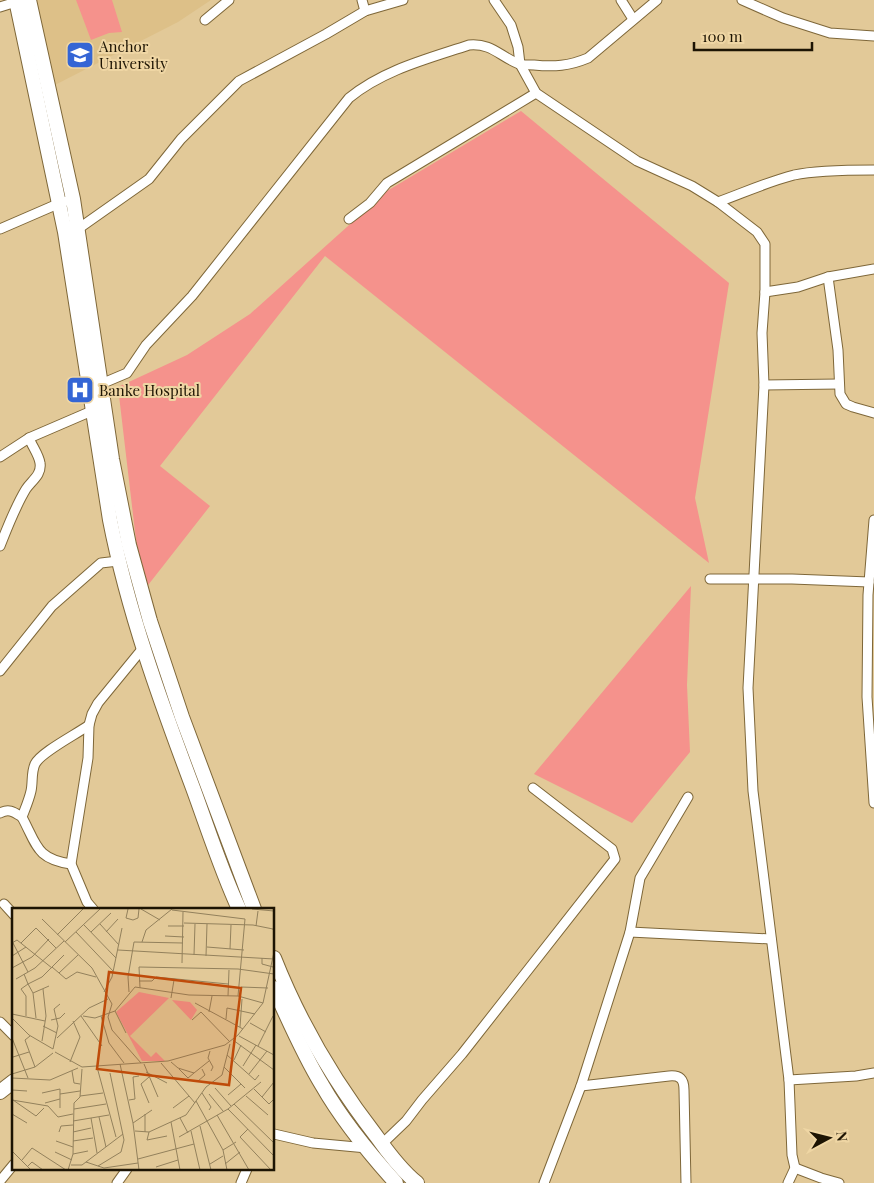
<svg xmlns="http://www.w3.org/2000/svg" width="874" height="1183" viewBox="0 0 874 1183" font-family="'Playfair Display',serif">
<rect width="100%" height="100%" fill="#e2c998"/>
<polygon fill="#ddc088" points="35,0 211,0 178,22 51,87"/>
<g fill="#f5928c">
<polygon points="76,0 112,0 122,32 109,33 91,40"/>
<polygon points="521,111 729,283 695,498 709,563 325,256 160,466 210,506 145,589 138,557 118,387 187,355 250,314 387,191"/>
<polygon points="691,586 687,685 690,752 632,823 534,774"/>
</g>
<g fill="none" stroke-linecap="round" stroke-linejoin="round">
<defs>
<g id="street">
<polyline points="362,0 365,11"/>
<polyline points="494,0 511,25 518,47 520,64 536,93 637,161 692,186 718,202 757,232 765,244 765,292 762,333 764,385 748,688 753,791 789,1080 792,1155 795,1168 788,1183"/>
<polyline points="621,0 633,19"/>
<polyline points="742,0 783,18 830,33 874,36"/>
<polyline points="0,7 16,2"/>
<polyline points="205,20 229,0"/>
<path d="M718,202C743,193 767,182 794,175C817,170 850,170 874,170"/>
<polyline points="349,219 370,203 387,183 536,93"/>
<polyline points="0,229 60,203 73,199"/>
<polyline points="78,229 149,179 181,139 239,81 326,34 365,11 403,0"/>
<polyline points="828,277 838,350 840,394 846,404 853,407 874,413"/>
<polyline points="765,292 798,287 828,277 874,269"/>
<path d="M101,384L127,373L146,345L192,296L349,98C383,70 427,59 469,45C492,43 499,56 519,64C523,65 529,65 534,65C554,67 569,66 588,58L657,0"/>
<polyline points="764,385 839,384"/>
<polyline points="0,457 29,438 94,410"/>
<polyline points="874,520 868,595 867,697 874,803"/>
<path d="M0,546C8,526 15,507 26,489C31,481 42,475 40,463C39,455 32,446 29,438"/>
<polyline points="710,579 792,579 869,582"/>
<polyline points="0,671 52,606 101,563 118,561"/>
<path d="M0,813C9,808 14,812 22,817"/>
<path d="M71,864C36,859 37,845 22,817C25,809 29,800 31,791C33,782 31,773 35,764C41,752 77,734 89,725"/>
<polyline points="4,904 14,915"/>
<polyline points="93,909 87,902 71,864 88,758 89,725 92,714 98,703 143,648"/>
<polyline points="630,932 771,939"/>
<polyline points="0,1022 14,1036"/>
<polyline points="789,1080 856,1076 874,1073"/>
<path d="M581,1086L669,1076C680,1075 684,1079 684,1090L686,1183"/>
<polyline points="274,1134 313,1143 367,1148"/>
<polyline points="382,1144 406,1121 422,1100 462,1054 615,859 612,849 533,788"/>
<polyline points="795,1168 821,1178 839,1183"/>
<polyline points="0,1181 14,1164"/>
<polyline points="117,1183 127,1169"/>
<polyline points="241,1183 247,1169"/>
<polyline points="544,1183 581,1086 630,932 640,878 688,797"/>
</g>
<g id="secondary">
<path d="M16,0L65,232L110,520C128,612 160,700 193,788C208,829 221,870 239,909"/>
<polyline points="29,0 73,199 112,459 129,545 150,621 182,717 254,909"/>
<path d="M274,958C299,1021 335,1083 377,1137C389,1154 401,1170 417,1183"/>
<path d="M274,988C289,1021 303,1054 322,1085C342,1120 369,1153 396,1183"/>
<polyline points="0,1092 14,1081"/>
</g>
</defs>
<use href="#street" stroke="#7e6739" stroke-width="11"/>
<use href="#secondary" stroke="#7e6739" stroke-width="16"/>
<use href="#street" stroke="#fff" stroke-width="9"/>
<use href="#secondary" stroke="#fff" stroke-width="14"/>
</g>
<defs>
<symbol id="university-square" viewBox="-11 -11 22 22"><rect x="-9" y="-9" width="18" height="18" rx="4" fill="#3465d5" stroke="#efd6a4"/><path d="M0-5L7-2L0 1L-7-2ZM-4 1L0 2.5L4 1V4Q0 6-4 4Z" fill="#fff"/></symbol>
<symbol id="hospital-square" viewBox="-11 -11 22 22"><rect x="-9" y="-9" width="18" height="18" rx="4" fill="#3465d5" stroke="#efd6a4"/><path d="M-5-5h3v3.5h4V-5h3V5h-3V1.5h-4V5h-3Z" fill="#fff"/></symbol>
</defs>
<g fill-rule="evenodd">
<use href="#university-square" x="64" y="39" width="32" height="32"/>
<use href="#hospital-square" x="64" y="374" width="32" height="32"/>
</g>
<g text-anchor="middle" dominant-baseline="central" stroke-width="4" stroke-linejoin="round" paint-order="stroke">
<g font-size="15" fill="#1d1403" stroke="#efd6a4" text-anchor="start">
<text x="99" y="46">Anchor<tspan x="99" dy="17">University</tspan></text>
<text x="99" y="390">Banke Hospital</text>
</g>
</g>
<g transform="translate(12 908)">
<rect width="262" height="262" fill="#e2c998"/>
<path d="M127,84L157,90L118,128L139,149L144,144L153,153H130L104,104ZM160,92L178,94L185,102L179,112Z" fill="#f5928c"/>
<path fill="none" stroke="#93815c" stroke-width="1" d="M116,1L114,10L121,12L126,10L127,1M129,1L148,12M240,1L262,3M160,2L233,11L226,88M30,11L80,60L100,96L96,109L100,122L129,155M172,15L241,17L261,21L262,24M88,16L107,37M72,17L104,50M156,18H172M244,18L246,3M64,24L101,63M79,24L99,5M94,24L106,11M45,27L71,1M153,28L172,29M53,34L88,1M130,34L134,22L160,1M0,35L5,32L40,60M1,35L16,64M9,35L24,20L44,40M195,39L232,42M218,41L219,17M106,42L262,51M182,47L183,16M0,48L14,39M194,48L195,16M250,50V56L261,59M170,55L171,4M40,59L54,71L65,64L84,69M0,60L20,49L37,31M47,65L66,47M12,66L16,76L9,81L14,88V108M4,71L23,60L52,33M127,73H140L144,69L216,76M229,79L256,80M128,80L127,59L226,61L262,66M92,84L100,69L110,20M117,84L116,69L122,34L171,35M21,85L37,78M216,88L217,62M159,90L162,72M183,95L231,121M103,103L114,125M197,104L200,88M0,106L33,113M69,108L90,138M71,108L83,110L103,103L123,79L177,87L226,88L251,95M89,108L97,135L112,155M0,110L17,127L41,141L46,118L42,101L48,96M24,110L21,85L16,76L30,69L52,47M214,111L215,100L243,106M39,112L48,110L53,105M180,112L189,104L218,134M238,115L254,124M31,118L45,125M228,119L230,91M18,128L13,132L23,159M227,128L262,147M0,130L16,170M45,130L77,100L96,91M221,132L262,162M30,133L34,108L31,81M246,138L261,108M198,143L196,150L201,159L199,163M43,144L70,159L156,153L213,137L226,127L251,95L262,44M215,147L243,172L247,167M1,149L17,144M222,152L229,137M58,154L68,129L61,113M159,154L166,160L182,165L197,153M149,155L183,195M108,156L121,215L127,262M132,156L146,189M231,158L244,137M85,159L104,229M212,159L233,180M167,161L176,170L182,165M60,163L62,175L68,176M134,164L155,175M0,166L23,159L41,145M237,166L255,143M137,169L129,176L137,195M0,170L38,172L66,160M186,173L193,167L190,161M203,180L219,198M242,181L257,196L262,191M0,182L15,183M30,185L48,181V200M190,185L199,199L197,202M48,186L68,183M197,186L211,203M216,187L229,176M68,188L91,185M234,188L256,207M250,189L262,174M0,192L36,198L46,209L61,206M1,192L24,208L32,200M117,192L123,191L121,169L127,168M184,193L211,242L215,262M33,195L48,191M222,196L262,235M161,200L177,188M62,201L94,196M216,201L262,248M0,206L15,215M133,206V224M205,207L237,262M87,209L94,239M79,210L85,245M168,210L176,225M61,213L97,207M159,214L168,262M121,215L140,202M188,218L199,262M236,221L228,229L259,262M123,223L137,224L174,207L194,179L210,167L218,136M179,223L188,262M47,224L49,218L61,217M61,224L79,220M137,224L135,232L155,228M167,229L216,201L249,174M44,233L61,239M61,233L81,230M211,242L224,234M0,243L19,262M43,244L60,252M61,246L76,243M126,251L182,236M10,252L20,240L54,262M74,254L92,260L126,255M198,256L211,248M213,256L228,244M59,257H70L111,226M16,258L20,254L31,262M86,258L109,244L112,232L98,165M144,259L166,252M56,262L61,246L62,195L68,189L70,161"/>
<path fill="#bf4b0a" fill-opacity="0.15" stroke="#bf4b0a" stroke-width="2.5" d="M97,64L229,80L217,177L85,161Z"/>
<rect width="262" height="262" fill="none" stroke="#1d1403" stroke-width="2.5"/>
</g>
<g transform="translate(829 1138) rotate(83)" stroke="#efd6a4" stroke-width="4" paint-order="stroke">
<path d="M0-4L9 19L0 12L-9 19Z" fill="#1d1403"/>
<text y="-8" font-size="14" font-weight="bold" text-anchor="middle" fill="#1d1403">N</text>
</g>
<path d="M694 42v8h118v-8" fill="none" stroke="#1d1403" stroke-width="2.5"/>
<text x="702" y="42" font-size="15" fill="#1d1403" stroke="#efd6a4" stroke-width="4" paint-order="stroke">100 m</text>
</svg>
